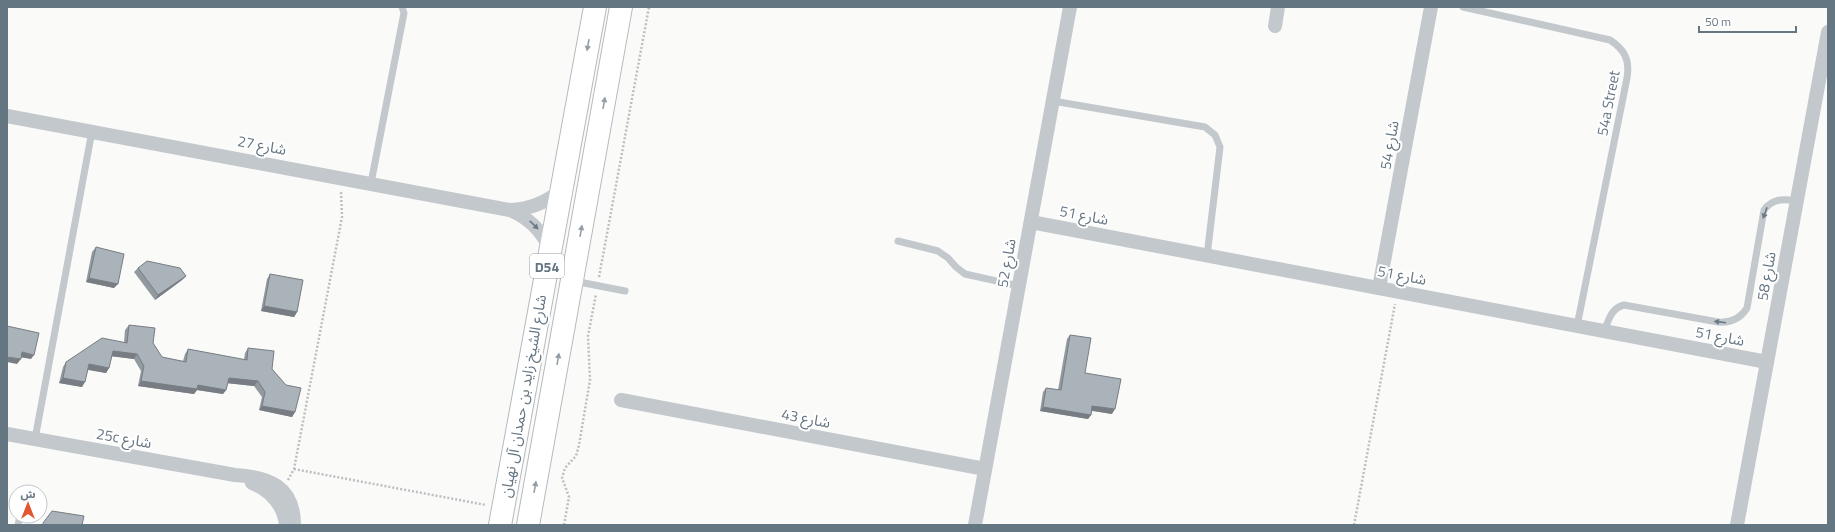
<svg xmlns="http://www.w3.org/2000/svg" width="1835" height="532" viewBox="0 0 1835 532" font-family="'Titillium Web','Noto Sans Arabic',sans-serif">
<rect width="100%" height="100%" fill="#fafaf8"/>
<g fill="none" stroke-linecap="round" stroke-linejoin="round">
<defs>
<g id="primary">
<polyline points="500,525 595,7"/>
<polyline points="528,525 621,7"/>
</g>
</defs>
<use href="#primary" stroke="#b5babe" stroke-width="24"/>
<g stroke="#bbbfc2" stroke-width="2.5" stroke-dasharray="2 2" stroke-linecap="butt">
<polyline points="599,277 649,7"/>
<polyline points="294,469 486,505"/>
<polyline points="288,480 294,469 342,217 341,191"/>
<polyline points="564,525 569,497 562,478 565,468 576,456 579,445 590,380 588,336 596,294"/>
<polyline points="1354,525 1395,304"/>
</g>
<g stroke="#c3c8cc" stroke-width="7">
<path d="M1463,7L1610,40C1625,50 1630,60 1627,78L1577,326"/>
<polyline points="1053,101 1205,127 1215,135 1220,147 1207,256"/>
<polyline points="371,183 404,13 402,7"/>
<polyline points="898,241 938,251 948,258 956,267 965,274 1019,286"/>
<polyline points="574,281 625,291"/>
<path d="M1604,331C1609,320 1611,308 1624,305L1718,322C1731,323 1740,319 1747,308L1764,210C1773,198 1783,199 1797,201"/>
<polyline points="35,439 92,131"/>
<polyline points="24,492 25,490"/>
<polyline points="18,525 20,516"/>
</g>
<g stroke="#c3c8cc" stroke-width="14">
<polyline points="1275,26 1278,7"/>
<path d="M7,116L510,210C529,218 541,230 550,249"/>
<path d="M510,210C530,209 546,203 561,190"/>
<polyline points="1031,222 1767,362"/>
<polyline points="1379,288 1431,7"/>
<polyline points="621,400 985,469"/>
<path d="M7,434L235,475C269,477 294,486 294,525"/>
<path d="M252,483C270,490 284,505 286,525"/>
<polyline points="975,525 1070,7"/>
<polyline points="1737,525 1828,32"/>
</g>
<use href="#primary" stroke="#fff" stroke-width="22"/>
</g>
<g fill="#929a9f">
<polygon points="96,247 114,288 86,282 92,252"/>
<polygon points="138,268 186,276 182,280 155,300 134,272"/>
<polygon points="270,274 297,312 294,317 261,311 267,279"/>
<polygon points="129,325 153,343 162,357 183,361 185,354 188,349 244,360 245,353 248,348 272,369 295,412 292,417 259,410 262,397 254,386 228,383 226,390 223,394 197,390 194,394 138,386 141,371 134,359 112,356 109,368 106,373 88,370 82,387 59,383 63,367 66,362 124,343 125,330"/>
<polygon points="1070,335 1085,373 1112,414 1092,411 1091,415 1088,419 1040,411 1043,392 1046,388 1058,390 1067,339"/>
</g>
<g fill="#777d82">
<polygon points="186,276 182,280 155,300 158,295"/>
<polygon points="89,278 118,284 114,288 86,282"/>
<polygon points="264,306 297,312 294,317 261,311"/>
<polygon points="113,351 137,354 134,359 109,356"/>
<polygon points="22,352 34,355 31,359 19,357"/>
<polygon points="7,357 21,359 17,364 7,362"/>
<polygon points="89,364 109,368 106,373 85,369"/>
<polygon points="63,378 85,382 82,387 59,383"/>
<polygon points="229,378 258,381 254,386 225,383"/>
<polygon points="141,381 198,385 226,390 223,394 197,390 194,394 138,386"/>
<polygon points="262,406 295,412 292,417 259,410"/>
<polygon points="1092,406 1115,409 1112,414 1089,410"/>
<polygon points="1043,407 1091,415 1088,419 1040,411"/>
</g>
<g fill="#aab3b9" stroke="#777d82">
<polygon points="96,247 124,254 118,284 89,278"/>
<polygon points="147,261 180,268 186,276 158,295 138,268"/>
<polygon points="270,274 303,280 297,312 264,306"/>
<polygon points="129,325 155,328 153,343 162,357 186,362 188,349 247,360 248,348 274,351 272,369 286,385 301,388 295,412 262,406 265,392 258,381 229,378 226,390 198,385 197,389 141,381 144,366 137,354 113,351 109,368 89,364 85,382 63,378 66,362 102,338 127,343"/>
<polygon points="7,326 39,333 34,355 22,352 21,359 7,357"/>
<polygon points="1070,335 1091,338 1085,373 1121,379 1115,409 1092,406 1091,415 1043,407 1046,388 1061,390"/>
<polygon points="52,511 84,516 82,525 43,525 43,523"/>
</g>
<defs><path id="oneway-solid" d="M-6-.8H1V-3.2L6.5 0L1 3.2V.8H-6Z"/></defs>
<g fill="#939fa8">
<use href="#oneway-solid" transform="translate(588 45) rotate(100)"/>
<use href="#oneway-solid" transform="translate(604 103) rotate(-80)"/>
<use href="#oneway-solid" transform="translate(581 231) rotate(-80)"/>
<use href="#oneway-solid" transform="translate(558 359) rotate(-80)"/>
<use href="#oneway-solid" transform="translate(535 487) rotate(-80)"/>
</g>
<g fill="#6a7a87">
<use href="#oneway-solid" transform="translate(1765 213) rotate(110)"/>
<use href="#oneway-solid" transform="translate(534 225) rotate(44)"/>
<use href="#oneway-solid" transform="translate(1720 322) rotate(-173)"/>
</g>
<g text-anchor="middle" dominant-baseline="central" stroke-width="4" stroke-linejoin="round" paint-order="stroke">
<rect fill="#fff" stroke="#939fa8" stroke-width="1" x="530" y="254" width="34" height="24" rx="3"/>
<g font-size="14" font-weight="bold" fill="#657683">
<text x="547" y="266">D54</text>
</g>
<g font-size="15" fill="#657683" stroke="#fff">
<text transform="translate(1608 103) rotate(-79)">54a Street</text>
<text transform="translate(262 145) rotate(11)">شارع 27</text>
<text transform="translate(1389 145) rotate(-80)">شارع 54</text>
<text transform="translate(1084 215) rotate(11)">شارع 51</text>
<text transform="translate(1006 263) rotate(-80)">شارع 52</text>
<text transform="translate(1402 275) rotate(11)">شارع 51</text>
<text transform="translate(1766 276) rotate(-80)">شارع 58</text>
<text transform="translate(1720 336) rotate(11)">شارع 51</text>
<text transform="translate(523 396) rotate(-80)">شارع الشيخ زايد بن حمدان آل نهيان</text>
<text transform="translate(806 418) rotate(11)">شارع 43</text>
<text transform="translate(124 438) rotate(10)">25c شارع</text>
</g>
</g>
<rect width="1835" height="532" fill="none" stroke="#657683" stroke-width="16"/>
<g transform="translate(28 504)"><circle r="19" fill="#ffffff" stroke="#c1c8cd"/>
<path d="M0-3L7 15L0 10L-7 15Z" fill="#e4572e"/>
<text y="-6" font-size="11" font-weight="bold" text-anchor="middle" fill="#657683">ش</text>
</g>
<path d="M1699 26v6h97v-6" fill="none" stroke="#657683" stroke-width="2"/>
<text x="1705" y="26" font-size="12" fill="#657683" stroke="#ffffff" stroke-width="3" paint-order="stroke">50 m</text>
</svg>
